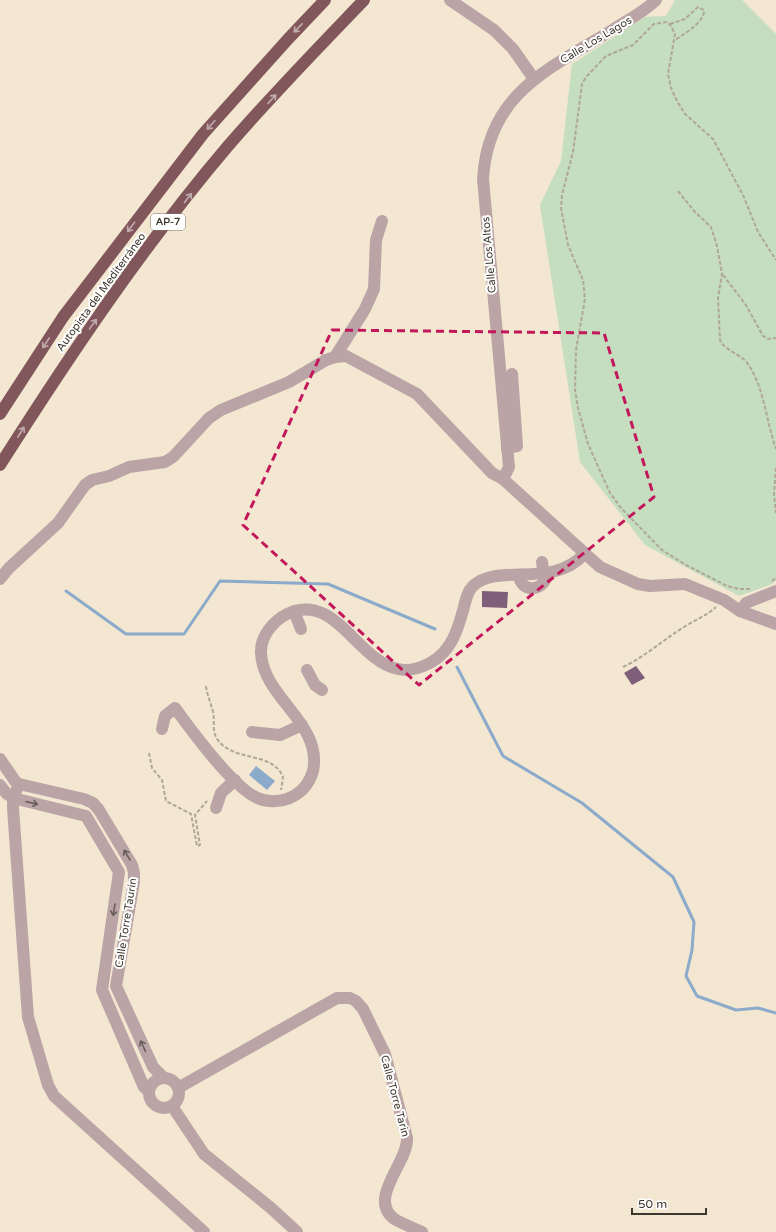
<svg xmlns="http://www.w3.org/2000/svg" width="776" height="1232" viewBox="0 0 776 1232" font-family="'Varela Round',sans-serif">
<rect width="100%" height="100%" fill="#f3e7d1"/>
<polygon fill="#c4debf" points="675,0 742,0 776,34 776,580 772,584 739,596 645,545 580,462 540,205 561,161 572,64 645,17 666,16"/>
<polygon fill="#8caaca" points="256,766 275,781 267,790 249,775"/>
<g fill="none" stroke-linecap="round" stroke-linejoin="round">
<g stroke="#8caaca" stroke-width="3">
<polyline points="66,591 126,634 184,634 220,581 328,584 435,629"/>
<polyline points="457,667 503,756 582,803 673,877 694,922 692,950 686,976 697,996 736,1010 758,1008 776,1013"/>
</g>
</g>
<g fill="#7e5e79">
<polygon points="482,591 508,592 507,608 482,607"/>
<polygon points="636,666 645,678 632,685 624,673"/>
</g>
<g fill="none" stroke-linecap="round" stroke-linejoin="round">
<g stroke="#b0a796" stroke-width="2" stroke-dasharray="4 2" stroke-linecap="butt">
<path d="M670,24L685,19L698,7L704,10C705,22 684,34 675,40"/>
<path d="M678,191L695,212L711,227L717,246L722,274L718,298L720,340C725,351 741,354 748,364C765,390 766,421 776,449"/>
<polyline points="723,275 746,305 763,336 768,339 776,338"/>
<polyline points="776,468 774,495 776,513"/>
<polyline points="772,581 776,578"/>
<polyline points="750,589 739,589 727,586 686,565 662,550 621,508 610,493 588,444 578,408 575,390 576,350 585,299 583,280 568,245 561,208 562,195 573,152 582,84 586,77 606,56 633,45 654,24 667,22 671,26 675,34 668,74 671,88 677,101 685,114 713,139 743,195 758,232 776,260"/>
<path d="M623,667C646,656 663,640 684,627C695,620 706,616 716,607"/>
<path d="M206,686C207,695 211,703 213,712C215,721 212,729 216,737C230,763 272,750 283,777L281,790"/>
<polyline points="149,753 152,768 162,780 166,801 191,814 197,846 200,845 195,815 207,801"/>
</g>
<g stroke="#baa4a6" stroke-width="12">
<polyline points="450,0 494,30 513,49 534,79"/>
<polyline points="335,357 365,309 374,289 376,240 382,221"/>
<polyline points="507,448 517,446 512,374"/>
<path d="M503,479L509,467L483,179C488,93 549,69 614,29C628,20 644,12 656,0"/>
<path d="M519,576C521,591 539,592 545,580L542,562"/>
<polyline points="0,579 9,568 58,523 85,485 92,480 109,476 129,467 165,462 173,457 209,418 221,410 289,382 326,360 335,357 346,356 417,394 492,473 503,479 600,567 638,584 650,586 685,584 724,600 740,611 776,624"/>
<polyline points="294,611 301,629"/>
<polyline points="740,611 746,603 776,591"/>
<polyline points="307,670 315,685 322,690"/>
<path d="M162,729L165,716L175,708C191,730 238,795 263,800C277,803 291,800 302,790C307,785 311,778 313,771C323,723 263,698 261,653C260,637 273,621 287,614C335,591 356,660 398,669C409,672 420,668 430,663C452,651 458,629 464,607C466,599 467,592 473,586C499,562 553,590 585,553"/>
<polyline points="252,732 280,735 302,725"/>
<polyline points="0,759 15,781 19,784 84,799 93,803 99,810 132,865 134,873 134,882 116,986 153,1067 164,1078"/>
<polyline points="19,784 13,798 13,808 28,1017 48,1085 54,1096 204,1232"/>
<polyline points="0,785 6,793 13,798 86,816 119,872 102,990 144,1087 149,1091"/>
<polyline points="216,808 221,793 235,780"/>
<circle cx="164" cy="1093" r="15"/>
<path d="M178,1088L337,998H350L356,1001L363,1009L385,1054L407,1138C409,1162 365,1200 396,1220C404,1224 413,1228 422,1232"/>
<polyline points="172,1106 204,1154 271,1208 297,1232"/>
</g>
<g stroke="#82575b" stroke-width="12">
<polyline points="0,414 63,317 203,134 289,38 325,0"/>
<path d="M0,465C70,355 143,246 228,146C271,96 318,48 364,0"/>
</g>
</g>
<defs><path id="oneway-shaft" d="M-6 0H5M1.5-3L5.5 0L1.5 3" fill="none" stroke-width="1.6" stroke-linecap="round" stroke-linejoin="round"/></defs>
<g stroke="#c0abad">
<use href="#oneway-shaft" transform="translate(298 28) rotate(134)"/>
<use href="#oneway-shaft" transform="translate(272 99) rotate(-48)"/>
<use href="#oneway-shaft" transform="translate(211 125) rotate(132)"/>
<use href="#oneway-shaft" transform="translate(188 198) rotate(-52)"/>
<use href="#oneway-shaft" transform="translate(131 227) rotate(127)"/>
<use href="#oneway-shaft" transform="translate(93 324) rotate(-54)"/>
<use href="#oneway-shaft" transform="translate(46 343) rotate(123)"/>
<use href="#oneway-shaft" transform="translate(21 432) rotate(-58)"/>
</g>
<g stroke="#695e59">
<use href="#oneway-shaft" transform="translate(32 803) rotate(13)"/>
<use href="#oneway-shaft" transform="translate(127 855) rotate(-121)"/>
<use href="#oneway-shaft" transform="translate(114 910) rotate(100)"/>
<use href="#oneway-shaft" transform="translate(143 1046) rotate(-115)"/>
</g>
<path fill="none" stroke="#c2185b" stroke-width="3" stroke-dasharray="8 5" stroke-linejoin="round" d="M332,330L604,333L654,497L419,685L243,525Z"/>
<g text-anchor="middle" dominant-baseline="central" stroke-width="4" stroke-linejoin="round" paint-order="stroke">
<rect fill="#fff" stroke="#77746d" stroke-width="1" x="151" y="214" width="34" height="16" rx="3"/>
<g font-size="10" font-weight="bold" fill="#3d382f">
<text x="168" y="222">AP-7</text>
</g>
<g font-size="11" fill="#3d382f" stroke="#fff">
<text transform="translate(596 40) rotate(-31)">Calle Los Lagos</text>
<text transform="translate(489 255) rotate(-95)">Calle Los Altos</text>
<text transform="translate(101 292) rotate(-54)">Autopista del Mediterráneo</text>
<text transform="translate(126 923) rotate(-81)">Calle Torre Taurín</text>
<text transform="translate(395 1096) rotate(75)">Calle Torre Tarin</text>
</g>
</g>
<path d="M632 1208v6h74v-6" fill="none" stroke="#3d382f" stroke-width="2"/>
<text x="638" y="1208" font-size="12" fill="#3d382f" stroke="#ffffff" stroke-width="3" paint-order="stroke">50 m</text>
</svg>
